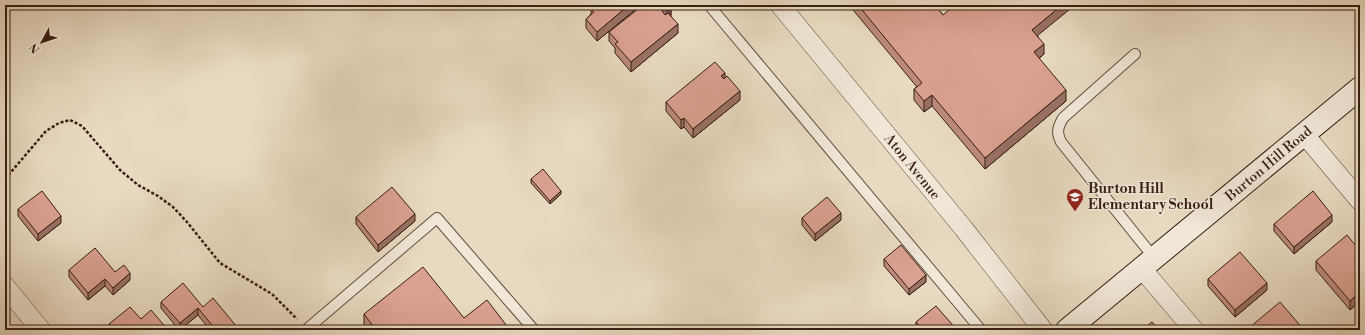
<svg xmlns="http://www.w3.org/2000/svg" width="1365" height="335" viewBox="0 0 1365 335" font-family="'Libre Bodoni',serif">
<rect width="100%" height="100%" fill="#e8dac1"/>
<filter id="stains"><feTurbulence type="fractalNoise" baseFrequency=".005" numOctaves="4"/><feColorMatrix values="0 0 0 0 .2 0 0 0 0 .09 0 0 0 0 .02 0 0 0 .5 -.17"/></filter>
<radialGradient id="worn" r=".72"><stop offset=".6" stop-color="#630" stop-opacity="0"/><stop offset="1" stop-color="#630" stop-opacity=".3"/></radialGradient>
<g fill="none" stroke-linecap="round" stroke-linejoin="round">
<defs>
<g id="lane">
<polyline points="709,5 981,330"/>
<path d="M1135,54L1063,118C1058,127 1056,132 1061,142L1155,259"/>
<polyline points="307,330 307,329 437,218 534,330"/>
</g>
<g id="street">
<polyline points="780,5 964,229 1043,330"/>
<polyline points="1304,134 1360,201"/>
<polyline points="1142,269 1194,330"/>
<polyline points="5,286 41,330"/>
</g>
<polyline id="secondary" points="1067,330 1360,88"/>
</defs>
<use href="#lane" stroke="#644d3d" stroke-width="12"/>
<use href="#street" stroke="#644d3d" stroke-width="20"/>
<use href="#secondary" stroke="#381e11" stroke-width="24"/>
<polyline stroke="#381e11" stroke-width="2.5" stroke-dasharray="3 2" stroke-linecap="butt" points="5,179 46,131 59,123 70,120 82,126 120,170 138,185 158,196 173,207 187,222 220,263 272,294 297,319"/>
<use href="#lane" stroke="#f0e7d7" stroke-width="10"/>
<use href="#street" stroke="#f0e7d7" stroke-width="19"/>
<use href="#secondary" stroke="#f0e7d7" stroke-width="22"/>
</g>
<g fill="#bb8a7c" stroke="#381e11">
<polygon points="641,5 597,41 586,28 586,19 591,14 591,9"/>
<polygon points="671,5 671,16 678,33 631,72 615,53 615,48 609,41 609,32"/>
<polygon points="849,5 935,5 943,15 1038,36 1044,54 1039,59 1066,101 985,169 932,106 924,112 914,100 914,89 917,87"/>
<polygon points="725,78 740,100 693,138 684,127 681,129 666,111 666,102"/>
<polygon points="531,179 561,194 550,204 531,183"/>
<polygon points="18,209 61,223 38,241 18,216"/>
<polygon points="356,217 415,221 378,252 356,224"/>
<polygon points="802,218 841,220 815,241 802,225"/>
<polygon points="1332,222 1294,254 1274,231 1274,224"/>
<polygon points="1360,251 1360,301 1350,310 1316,270 1316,261"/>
<polygon points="884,259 926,282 909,295 884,266"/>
<polygon points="69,270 115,272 130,280 113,295 105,286 88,300 69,277"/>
<polygon points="1208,279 1267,290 1235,317 1208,286"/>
<polygon points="161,302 203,307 237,330 210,330 198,315 179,330 161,308"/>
<polygon points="364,314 464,318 510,330 368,330 364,325"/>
<polygon points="141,319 168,330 109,330 109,324"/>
<polygon points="916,322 957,330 917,330 916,329"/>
</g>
<g fill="#997165" stroke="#381e11">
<polygon points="629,5 641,5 597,41 597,32"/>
<polygon points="1062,5 1075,5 1032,40 1032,30"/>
<polygon points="667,6 667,16 662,21 662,11"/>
<polygon points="671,6 671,15 669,17 669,8"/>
<polygon points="678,24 678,33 631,72 631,62"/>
<polygon points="1044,44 1044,54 1034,63 1034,52"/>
<polygon points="725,73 725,82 721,76"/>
<polygon points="1066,90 1066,101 985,169 985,158"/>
<polygon points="740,91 740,100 693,138 693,129"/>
<polygon points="932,95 932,106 924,112 924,101"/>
<polygon points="684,118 684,127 681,129 681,120"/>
<polygon points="561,191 561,194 550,204 550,201"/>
<polygon points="841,213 841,220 815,241 815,234"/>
<polygon points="415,214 415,221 378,252 378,245"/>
<polygon points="1332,215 1332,222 1294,254 1294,247"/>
<polygon points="61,216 61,223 38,241 38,234"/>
<polygon points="130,273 130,280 113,295 113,288"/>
<polygon points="926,275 926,282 909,295 909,289"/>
<polygon points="105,279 105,286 88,300 88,293"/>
<polygon points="1267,283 1267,290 1235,317 1235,310"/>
<polygon points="1360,292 1360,301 1350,310 1350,301"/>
<polygon points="198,308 198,315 180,330 180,323"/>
</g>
<g fill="#daa190" stroke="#381e11">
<polygon points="595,5 629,5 597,32 586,19 594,12 591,9"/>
<polygon points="643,5 671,5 671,6 669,8 667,6 662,11 665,15 668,13 678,24 631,62 615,44 618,42 609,32"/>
<polygon points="858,5 935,5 943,15 955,5 1062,5 1032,30 1044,44 1034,52 1066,90 985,158 932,95 924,101 914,89 922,83"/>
<polygon points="715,62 725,73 721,76 724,79 727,76 740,91 693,129 684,118 681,120 666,102"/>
<polygon points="543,169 561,191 550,201 531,179"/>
<polygon points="392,187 415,214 378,245 356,217"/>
<polygon points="42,191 61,216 38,234 18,209"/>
<polygon points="1313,191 1332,215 1294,247 1274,224"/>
<polygon points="827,197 841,213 815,234 802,218"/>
<polygon points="1347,235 1360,251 1360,292 1350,301 1316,261"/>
<polygon points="901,245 926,275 909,289 884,259"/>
<polygon points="95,248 115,272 124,265 130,273 113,288 105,279 88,293 69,270"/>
<polygon points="1240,252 1267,283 1235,310 1208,279"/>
<polygon points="423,267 464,318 487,300 510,330 376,330 364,314"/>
<polygon points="183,283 203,307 213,298 237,327 233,330 216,330 198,308 180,323 161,302"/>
<polygon points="1280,302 1304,330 1252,330 1250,327"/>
<polygon points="936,306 957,330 923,330 916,322"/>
<polygon points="130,307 141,319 151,310 168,330 114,330 109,324"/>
<polygon points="1152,322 1159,330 1142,330"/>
</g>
<defs>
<symbol id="school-pin" viewBox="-11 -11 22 30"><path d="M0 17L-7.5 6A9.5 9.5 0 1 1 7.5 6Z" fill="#8f2418" stroke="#f0e7d7"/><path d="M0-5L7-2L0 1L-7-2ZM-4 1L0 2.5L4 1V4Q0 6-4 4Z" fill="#fff"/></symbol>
</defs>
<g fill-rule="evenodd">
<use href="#school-pin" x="1065" y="187" width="20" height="27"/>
</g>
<g text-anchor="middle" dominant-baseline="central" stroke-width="3" stroke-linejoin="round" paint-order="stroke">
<g font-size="14" fill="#381e11" stroke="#f0e7d7">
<text transform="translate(1269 164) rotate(-40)">Burton Hill Road</text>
<text transform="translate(912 167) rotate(51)">Aton Avenue</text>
</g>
<g font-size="14" font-weight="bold" fill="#381e11" stroke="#f0e7d7" text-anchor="start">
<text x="1088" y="189">Burton Hill<tspan x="1088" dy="16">Elementary School</tspan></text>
</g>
</g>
<rect width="1365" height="335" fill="none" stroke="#e8dac1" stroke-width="20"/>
<rect x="6" y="6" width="1353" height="323" fill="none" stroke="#381e11" stroke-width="2"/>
<rect x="10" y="10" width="1345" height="315" fill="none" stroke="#381e11"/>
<g transform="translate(42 42) rotate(230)" stroke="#f0e7d7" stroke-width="3" paint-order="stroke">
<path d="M0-3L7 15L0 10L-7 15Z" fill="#381e11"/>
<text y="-6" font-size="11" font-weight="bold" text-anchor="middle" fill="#381e11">N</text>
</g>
<rect width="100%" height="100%" filter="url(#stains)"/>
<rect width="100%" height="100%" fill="url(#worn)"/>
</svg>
